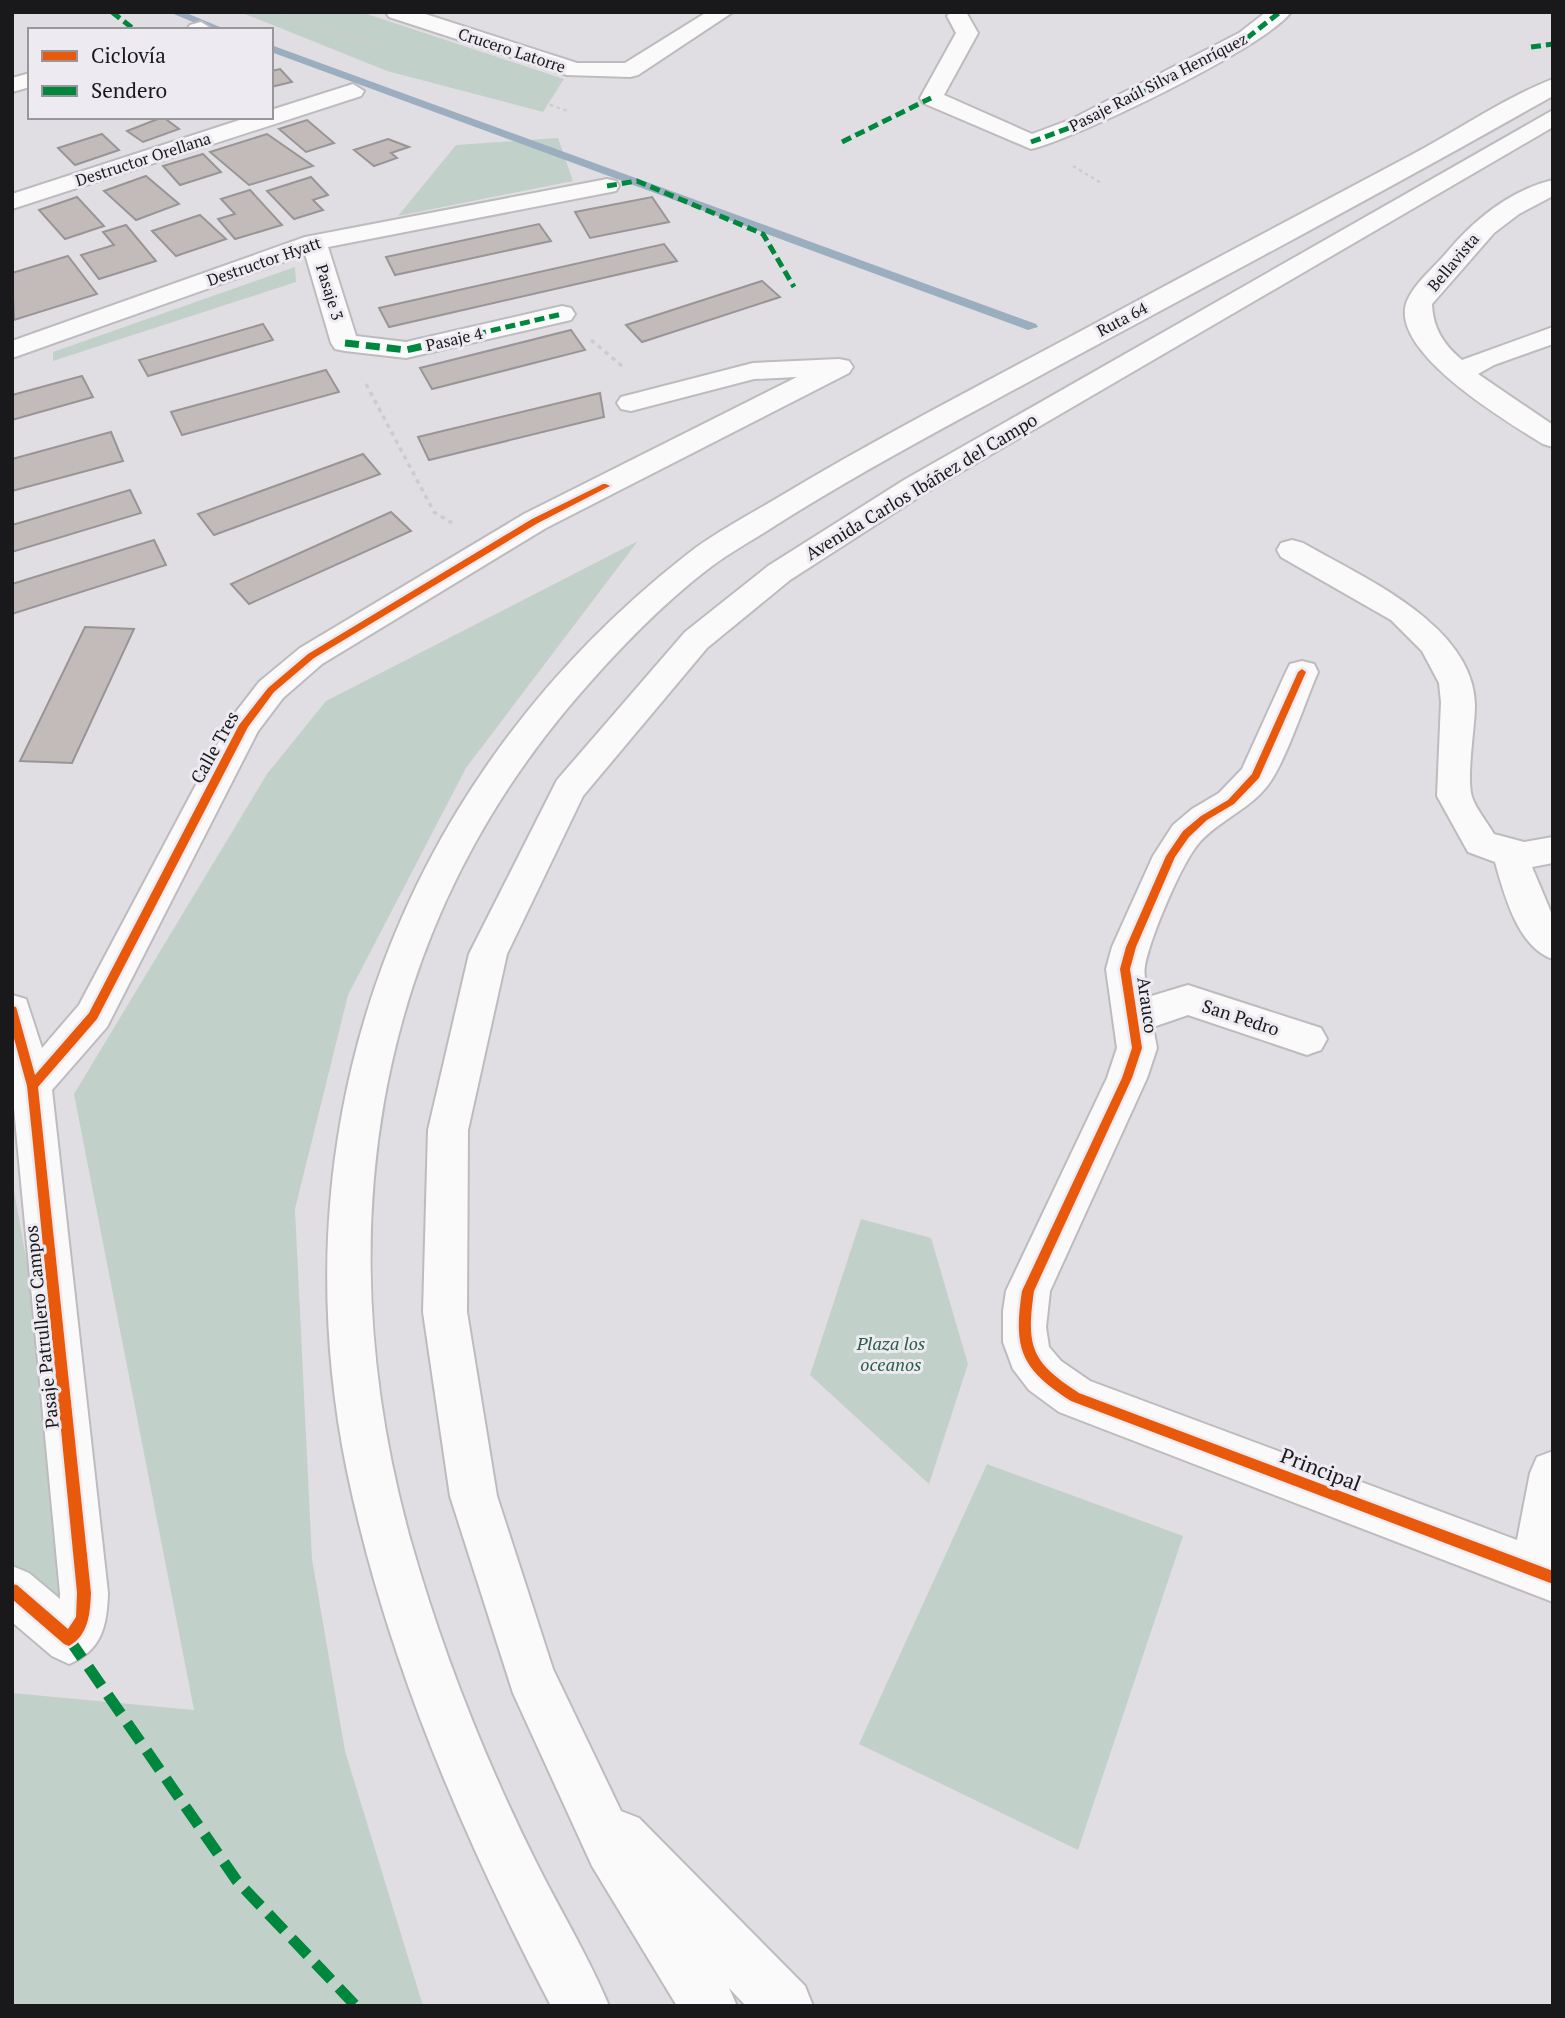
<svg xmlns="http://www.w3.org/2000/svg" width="1565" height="2018" viewBox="0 0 1565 2018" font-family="'PT Serif',serif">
<rect width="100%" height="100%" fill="#e1dee3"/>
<g fill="#c1d1c9">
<polygon points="240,12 361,12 564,79 543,112 387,71"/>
<polygon points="558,138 573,181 398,216 456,145"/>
<polygon points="295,267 296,282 53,361 53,352"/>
<polygon points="638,541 466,768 348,995 295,1209 312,1559 345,1751 423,2006 12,2006 12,1693 194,1710 74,1094 267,774 326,701"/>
<polygon points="12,1179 32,1292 66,1616 12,1565"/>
<polygon points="861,1219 931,1238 968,1364 929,1484 810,1375"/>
<polygon points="987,1464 1183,1536 1078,1850 859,1744"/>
</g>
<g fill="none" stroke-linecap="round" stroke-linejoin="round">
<g fill="#9aaebf" fill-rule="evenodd">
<polygon points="169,12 184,12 227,30 212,30"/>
<polygon points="271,45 1036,324 1038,327 1028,330 271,52"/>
</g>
</g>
<g fill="#c3bbba" stroke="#989597" stroke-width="2">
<polygon points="280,69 292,82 271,87 271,71"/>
<polygon points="163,117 179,129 143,142 127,131"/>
<polygon points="307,120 334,143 306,152 279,129"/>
<polygon points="102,134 119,150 75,165 58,148"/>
<polygon points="267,134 313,166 249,185 210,152"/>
<polygon points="388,139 409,147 391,153 397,158 374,166 354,150"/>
<polygon points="203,154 221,172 180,185 163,166"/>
<polygon points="146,176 179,204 136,220 104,191"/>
<polygon points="311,177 328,195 313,200 323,210 294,219 267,191"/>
<polygon points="250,190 282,225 235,239 218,219 235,214 221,199"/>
<polygon points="77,197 104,226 65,239 39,210"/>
<polygon points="652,197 669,222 590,238 575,212"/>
<polygon points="200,215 226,239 176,256 152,231"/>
<polygon points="539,224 551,241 395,275 386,257"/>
<polygon points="126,225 156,261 99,279 81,255 114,245 103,232"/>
<polygon points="664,244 677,261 389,327 379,308"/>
<polygon points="68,256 97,294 14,320 12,273"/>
<polygon points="762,281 780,297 642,342 626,325"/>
<polygon points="263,324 273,340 148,376 139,360"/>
<polygon points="571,330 585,350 432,389 420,368"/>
<polygon points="326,370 339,392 182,435 171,412"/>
<polygon points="82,376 93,397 12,420 12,395"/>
<polygon points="600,393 604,417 429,460 418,437"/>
<polygon points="111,432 123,461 12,491 12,459"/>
<polygon points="363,454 380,474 214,535 198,514"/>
<polygon points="130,490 141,513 12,552 12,525"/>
<polygon points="391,512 411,531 249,604 231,584"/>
<polygon points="154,540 166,565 12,614 12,584"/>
<polygon points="85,627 134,629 72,763 20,761"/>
</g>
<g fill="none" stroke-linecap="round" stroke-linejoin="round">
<defs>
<g id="minor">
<polygon points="386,12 419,12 577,63 625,63 707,12 733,12 638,75 630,77 567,75 389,17"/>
<path d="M950,12H966L978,33L944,95L1032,134L1072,119L1239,33L1266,12H1291C1266,47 1077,138 1031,149L923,103L920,98L956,33L947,16Z"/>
<polygon points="201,22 212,29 187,30 190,25"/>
<polygon points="30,73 30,87 12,92 12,78"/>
<polygon points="353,84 364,91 361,96 12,209 12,194 249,117 271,117 271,110"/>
<polygon points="607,179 616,181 619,186 616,191 328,247 356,336 406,342 562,306 571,308 575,314 571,320 406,358 345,351 335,349 331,343 305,254 12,358 12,341 305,237"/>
<path d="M1553,180V196L1519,214L1494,233L1432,304C1433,328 1443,344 1462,360L1553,327V344L1494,365L1478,374L1553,425V447L1543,444C1508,422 1387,351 1407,301C1415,282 1435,267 1448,251C1475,219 1511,190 1553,180Z"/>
<path d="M839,359L849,361L853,367L849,373L546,528L322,664L283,698L258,731L107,1027L52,1090L108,1593C107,1626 102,1650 69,1664L52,1656L12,1622V1566L29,1573L60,1599V1593L12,1087V995L26,999L42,1048L79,1005L232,717L259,682L300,648L524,514L797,377L754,379L631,411L621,409L617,403L621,397L753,363Z"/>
<path d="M1292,540L1303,543C1362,577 1474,625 1475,705C1475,727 1466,778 1472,797C1476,809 1487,822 1494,834L1524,842L1553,837V863L1532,867L1553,917V959C1518,948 1504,894 1495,862L1468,852L1437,796L1441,702L1439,683L1422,651L1391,620L1281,557L1277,550L1281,543Z"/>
<path d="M1302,661L1314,664L1318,672C1305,702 1286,761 1268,785C1249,810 1219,820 1199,843C1181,864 1150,938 1145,966C1143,975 1147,987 1148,997L1188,985L1321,1028L1327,1039L1321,1050L1307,1055L1188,1015L1153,1027L1157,1048L1147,1078L1050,1291L1046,1327L1049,1347L1061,1361L1090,1381L1517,1540L1530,1473L1537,1457L1553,1451V1602L1059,1412L1029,1390L1013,1369L1003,1342V1311L1006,1291L1107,1078L1117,1048L1106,969L1112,947L1153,856L1173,825L1192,809L1219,793L1242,769L1286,672L1290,664Z"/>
</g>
<g id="highway">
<path d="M1553,79V96L1535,106C1354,209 1169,305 986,405C915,443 844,482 776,525C755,539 732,551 712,566C658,607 610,658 567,709C369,947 329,1244 410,1538C441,1648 483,1755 534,1858C558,1907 588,1955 609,2006H551C463,1837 386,1659 347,1471C275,1118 402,779 685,556C715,532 751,514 784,494C881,436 982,384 1081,331C1192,271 1304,212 1415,153C1458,130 1508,96 1553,79Z"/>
<polygon points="1553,110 1553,127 925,493 790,580 707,648 583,796 507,954 468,1130 467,1312 497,1496 553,1669 621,1811 639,1818 805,1986 813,2006 746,2006 729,1988 737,2006 677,2006 592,1866 513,1693 450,1496 423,1312 428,1130 469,954 557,780 685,632 768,566 904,480"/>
</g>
</defs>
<use href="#minor" stroke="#bebbbe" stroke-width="4"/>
<use href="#highway" stroke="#bebbbe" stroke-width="4"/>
<g stroke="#cdcccd" stroke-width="2.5" stroke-dasharray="3.5 3.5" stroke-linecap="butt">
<polyline points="277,12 379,47"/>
<polyline points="307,22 319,12"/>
<polyline points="530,98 568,111"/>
<polyline points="1073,166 1103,184"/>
</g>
<g stroke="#cdcccd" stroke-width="3.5" stroke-dasharray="4.5 4.5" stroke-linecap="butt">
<polyline points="591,340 622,366"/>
<polyline points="366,384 434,512 452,523"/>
</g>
<use href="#minor" fill="#fafafb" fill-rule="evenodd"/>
<use href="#highway" fill="#fafafb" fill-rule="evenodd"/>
<g stroke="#00873e" stroke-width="5" stroke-dasharray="10 5" stroke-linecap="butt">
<polyline points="112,12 135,30"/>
<polyline points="1531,47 1553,44"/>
<polyline points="842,142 931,98"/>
<polyline points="1031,142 1080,124 1247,38 1280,12"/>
<polyline points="607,186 637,181 763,234 794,287"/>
<polyline points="447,341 562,314"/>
</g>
<polyline stroke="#00873e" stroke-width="7" stroke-dasharray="14 7" stroke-linecap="butt" points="345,343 406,350 454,339"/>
<polyline stroke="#00873e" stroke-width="11" stroke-dasharray="23 11" stroke-linecap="butt" points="69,1639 237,1881 356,2006"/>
<defs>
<g id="cycleway">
<path d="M603,484H606L610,486L538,523L314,658L274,692L248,727L97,1019L38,1087L91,1593C90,1613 89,1635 69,1646L64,1644L12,1599V1584L17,1585L68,1629L76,1617L77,1593L32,1134L27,1086L12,1031V1006L16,1007L17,1010L35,1075L89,1013L239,725L268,688L308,654L532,519Z"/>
<path d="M1302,669L1306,672L1259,778L1234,804L1207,820L1189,837L1175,857L1136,947L1130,969L1142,1048L1132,1078L1034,1291C1026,1347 1031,1362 1079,1393L1553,1571V1584L1071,1401C1021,1369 1013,1349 1022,1291L1122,1078L1132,1048L1120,969L1126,947L1166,856L1183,831L1201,816L1228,800L1252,774L1298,672Z"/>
</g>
</defs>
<use href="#cycleway" stroke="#eeeaf1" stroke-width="5"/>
<use href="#cycleway" fill="#e8590c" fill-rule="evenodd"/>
</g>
<g text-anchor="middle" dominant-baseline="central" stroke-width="6" stroke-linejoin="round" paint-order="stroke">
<g font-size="16" fill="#19181a" stroke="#eeeaf1">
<text transform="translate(512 50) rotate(18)">Crucero Latorre</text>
<text transform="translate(1158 82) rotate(-27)">Pasaje Raúl Silva Henríquez</text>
<text transform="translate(143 159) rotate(-18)">Destructor Orellana</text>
<text transform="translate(264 261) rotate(-19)">Destructor Hyatt</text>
<text transform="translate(1453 262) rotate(-50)">Bellavista</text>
<text transform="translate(330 292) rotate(73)">Pasaje 3</text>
<text transform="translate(1122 319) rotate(-28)">Ruta 64</text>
<text transform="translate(454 339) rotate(-13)">Pasaje 4</text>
</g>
<g font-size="18" fill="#19181a" stroke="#eeeaf1">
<text transform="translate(921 486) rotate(-31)">Avenida Carlos Ibáñez del Campo</text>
<text transform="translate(214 747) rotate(-61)">Calle Tres</text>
<text transform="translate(1148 1005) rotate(82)">Arauco</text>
<text transform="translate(1241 1017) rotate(18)">San Pedro</text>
<text transform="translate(41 1327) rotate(-96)">Pasaje Patrullero Campos</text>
</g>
<g font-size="18" font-style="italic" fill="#276044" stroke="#eeeaf1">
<text x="891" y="1343">Plaza los<tspan x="891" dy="21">oceanos</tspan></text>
</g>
<g font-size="21" fill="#19181a" stroke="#eeeaf1">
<text transform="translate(1321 1469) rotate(21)">Principal</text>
</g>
</g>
<rect width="1565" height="2018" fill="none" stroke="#19181a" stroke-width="28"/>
<rect x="28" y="28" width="245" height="91" fill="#eeeaf1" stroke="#99969b" stroke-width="2"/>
<rect x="42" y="51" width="35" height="10" fill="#e8590c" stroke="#99969b" stroke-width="2"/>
<text x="91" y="63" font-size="21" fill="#19181a">Ciclovía</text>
<rect x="42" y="86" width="35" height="10" fill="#00873e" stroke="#99969b" stroke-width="2"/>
<text x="91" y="98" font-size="21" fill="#19181a">Sendero</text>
</svg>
